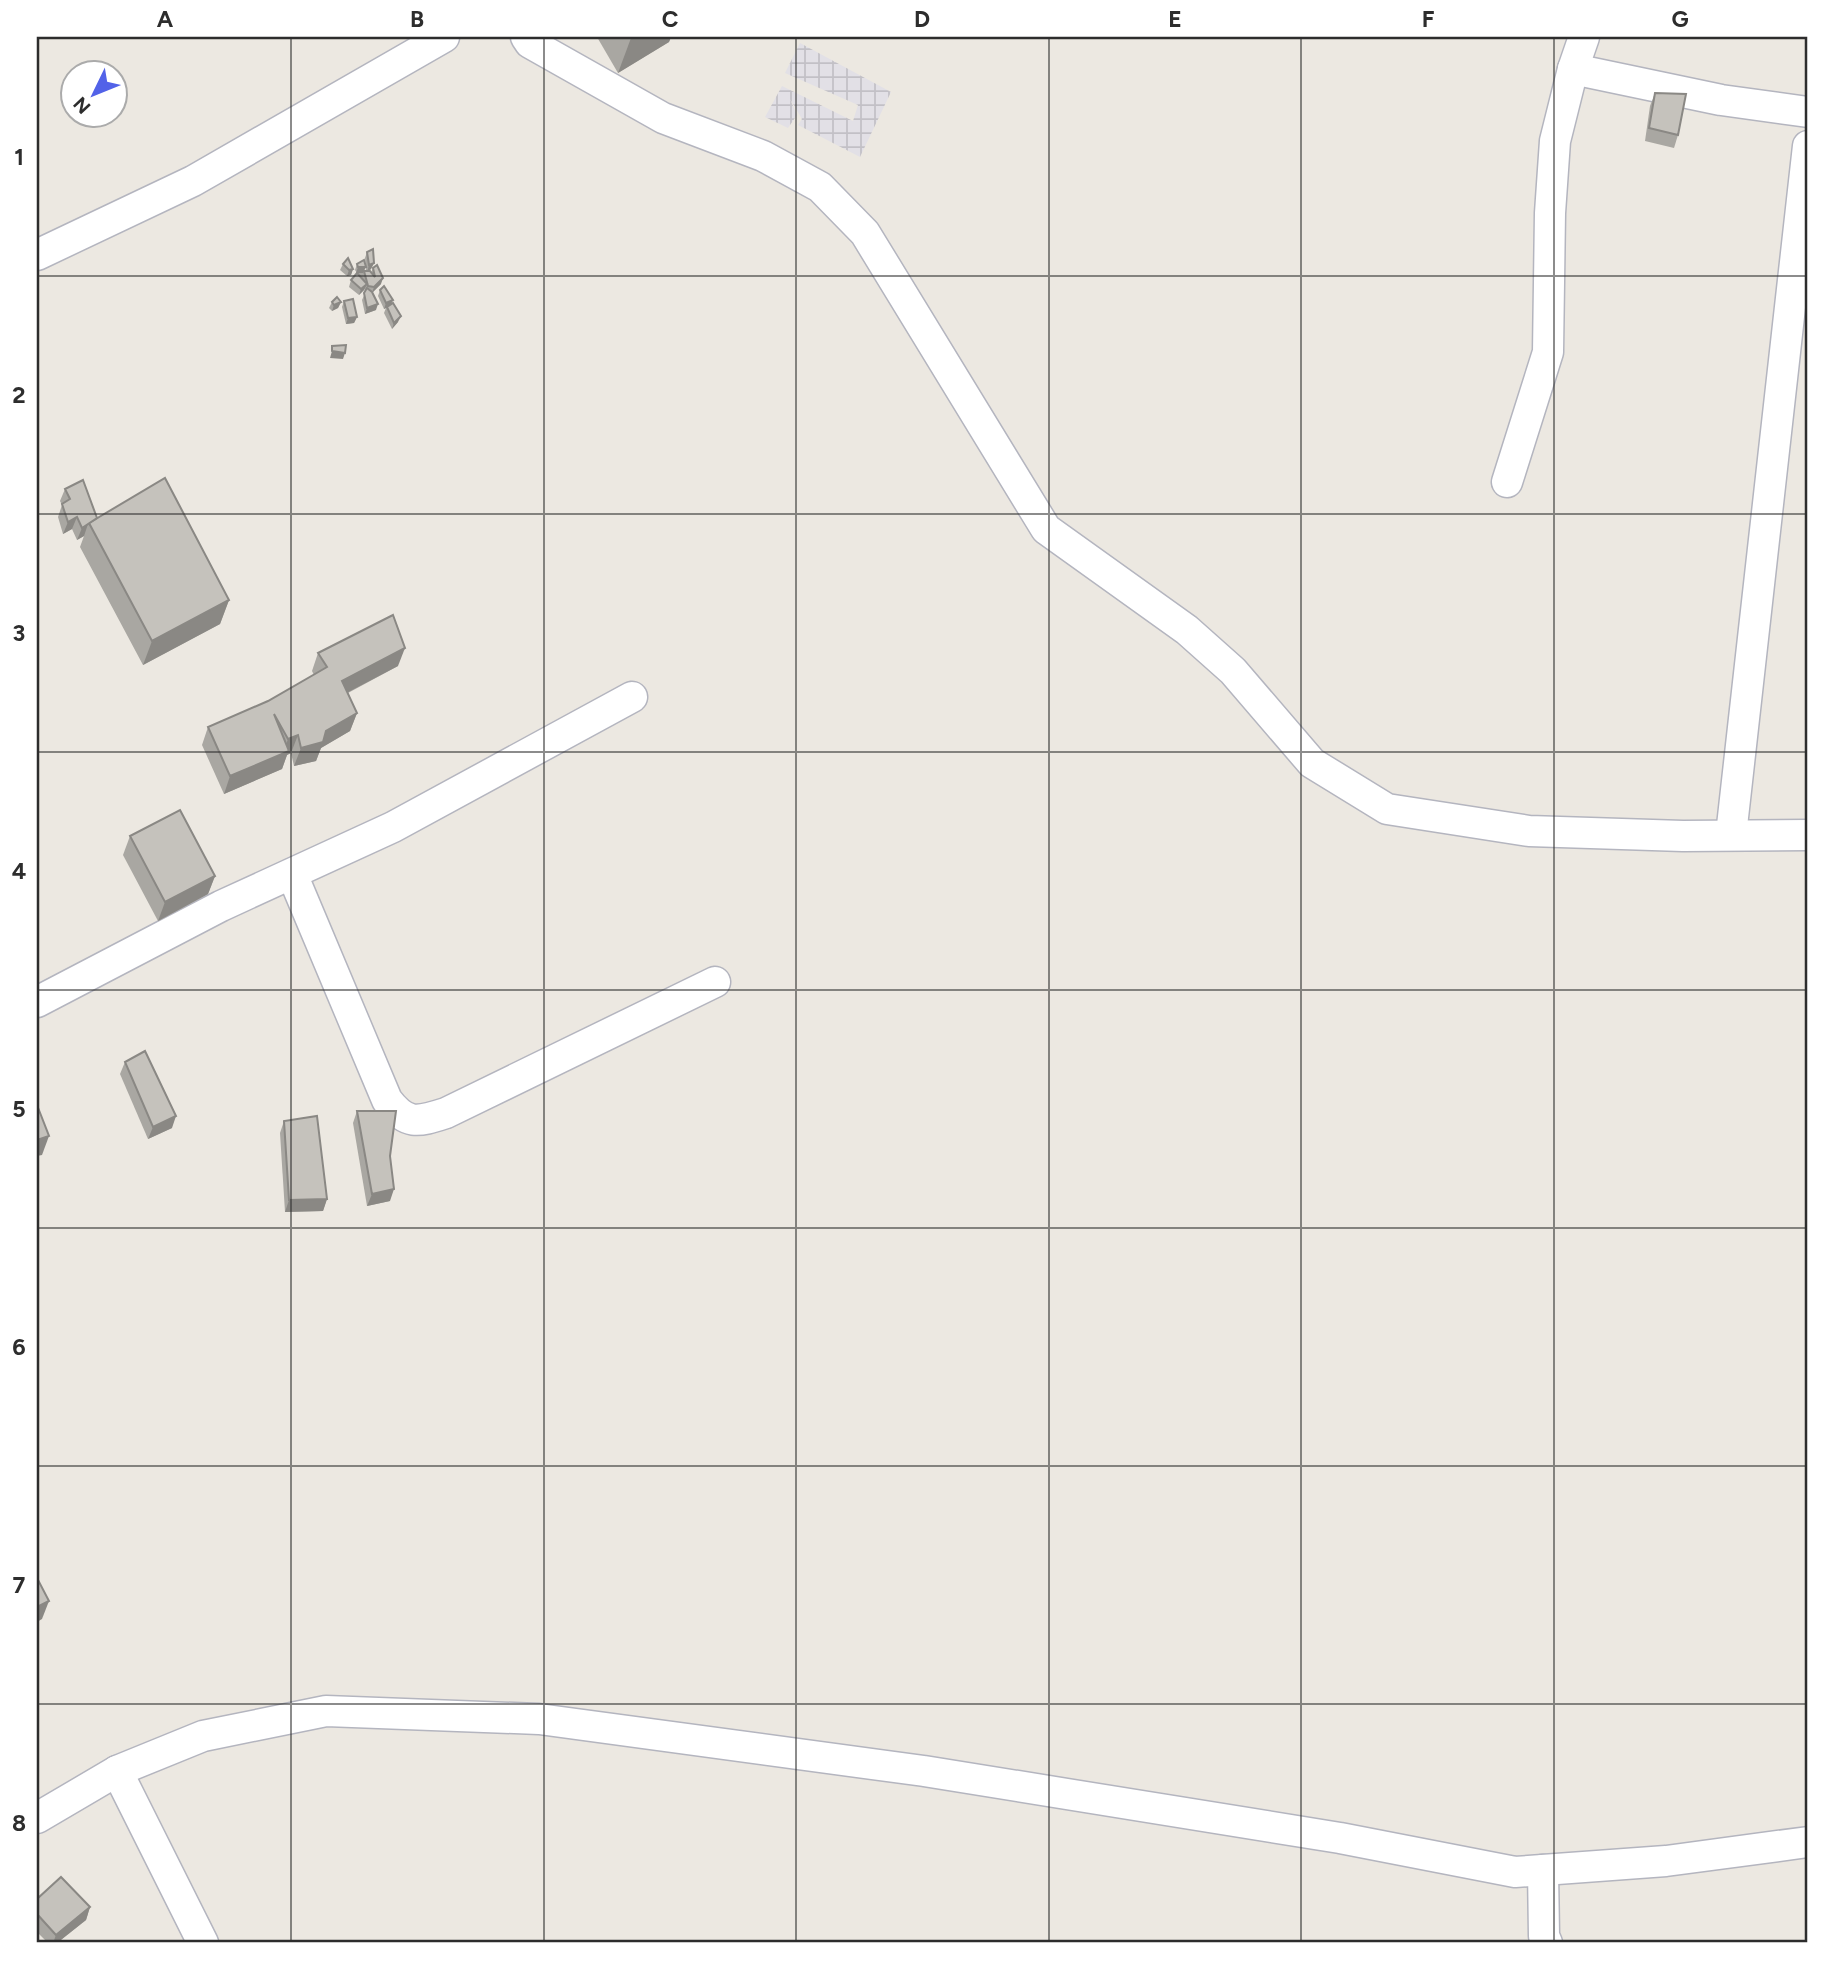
<svg xmlns="http://www.w3.org/2000/svg" width="1845" height="1980" viewBox="0 0 1845 1980" font-family="Figtree,sans-serif">
<defs>
<pattern id="industrial-grid" width="8" height="8" patternUnits="userSpaceOnUse" patternTransform="scale(1.75)"><rect width="8" height="8" fill="#e2e0e6"/><path d="M0 4h8M4 0v8" fill="none" stroke="#c2c0c6"/></pattern>
</defs>
<rect width="100%" height="100%" fill="#ece8e1"/>
<polygon fill="url(#industrial-grid)" points="800,43 891,92 860,157 798,125 802,119 790,99 797,115 788,128 765,117 782,86 853,121 858,105 785,73"/>
<g fill="none" stroke-linecap="round" stroke-linejoin="round">
<defs>
<g id="minor">
<polyline points="526,37 530,43 663,118 763,156 820,187 865,233 1046,529 1187,630 1233,671 1312,763 1387,809 1529,831 1683,836 1808,835"/>
<polyline points="1573,69 1584,37"/>
<polyline points="37,255 193,181 444,37"/>
<polyline points="1507,482 1548,352 1550,213 1555,141 1573,69 1721,100 1808,112"/>
<polyline points="1731,835 1808,146"/>
<path d="M292,874L387,1100C407,1126 418,1122 446,1113L715,982"/>
<polyline points="37,1002 221,906 393,827 632,697"/>
<polyline points="117,1771 203,1943"/>
<polyline points="37,1818 117,1771 203,1736 326,1711 539,1719 924,1771 1340,1838 1515,1872 1666,1861 1808,1842"/>
<polyline points="1543,1870 1544,1936 1547,1943"/>
</g>
</defs>
<use href="#minor" stroke="#b4b5bf" stroke-width="33"/>
<use href="#minor" stroke="#fff" stroke-width="30"/>
</g>
<g fill="#a9a7a2">
<polygon points="597,37 671,37 669,42 618,73"/>
<polygon points="1655,93 1678,135 1674,148 1645,141 1650,106"/>
<polygon points="367,252 374,263 371,269 369,271 371,273 373,268 381,284 372,293 376,310 365,314 362,300 366,291 365,289 359,295 349,287 351,280 357,273 355,270 357,264 364,271 366,271 365,258"/>
<polygon points="343,264 353,269 351,275 347,276 340,270"/>
<polygon points="380,290 393,300 391,305 398,322 392,329 384,313 386,308 384,309 378,296"/>
<polygon points="344,301 357,317 354,323 346,324 342,307"/>
<polygon points="332,302 341,302 338,308 332,311 329,308"/>
<polygon points="65,489 97,518 229,600 220,624 143,665 80,547 84,536 77,540 72,529 63,534 58,517 62,505 60,501"/>
<polygon points="318,653 398,666 348,693 357,713 350,731 321,748 316,761 294,766 291,753 287,755 282,769 224,794 202,745 208,727 268,701 314,675 312,671"/>
<polygon points="130,836 215,876 208,894 158,921 123,855"/>
<polygon points="125,1062 172,1128 148,1139 120,1074"/>
<polygon points="357,1111 390,1156 390,1201 367,1206 353,1123"/>
<polygon points="284,1121 327,1199 323,1211 285,1212 280,1133"/>
<polygon points="37,1899 90,1907 86,1920 57,1943 48,1943 37,1932"/>
</g>
<g fill="#8a8884">
<polygon points="633,37 671,37 669,42 618,73 631,38"/>
<polygon points="374,263 371,269 367,272 369,265"/>
<polygon points="358,267 366,267 363,273 356,273"/>
<polygon points="353,269 351,275 347,276 349,270"/>
<polygon points="383,278 381,284 372,293 374,287"/>
<polygon points="367,284 364,290 359,295 361,289"/>
<polygon points="393,300 390,306 384,309 386,303"/>
<polygon points="341,302 338,308 332,311 334,305"/>
<polygon points="378,304 376,310 365,314 367,308"/>
<polygon points="401,316 398,322 392,329 394,323"/>
<polygon points="357,317 354,323 346,324 348,318"/>
<polygon points="332,351 345,353 343,359 330,358"/>
<polygon points="77,517 72,529 63,534 68,522"/>
<polygon points="88,524 84,536 77,540 82,528"/>
<polygon points="229,600 220,624 143,665 152,641"/>
<polygon points="405,648 398,666 335,699 342,681"/>
<polygon points="357,713 350,731 321,748 316,761 294,766 301,748 326,731"/>
<polygon points="298,735 291,753 287,755 282,769 224,794 230,776 283,753 288,739"/>
<polygon points="215,876 208,894 158,921 165,902"/>
<polygon points="176,1116 172,1128 148,1139 153,1127"/>
<polygon points="49,1136 42,1155 37,1156 37,1140"/>
<polygon points="394,1189 390,1201 367,1206 372,1194"/>
<polygon points="327,1199 323,1211 285,1212 289,1200"/>
<polygon points="49,1601 42,1619 37,1622 37,1607"/>
<polygon points="90,1907 86,1920 57,1943 53,1943 56,1935"/>
</g>
<g fill="#c5c2bc" stroke="#8a8884" stroke-width="2">
<polygon points="1655,93 1686,94 1678,135 1649,128"/>
<polygon points="373,249 374,263 369,265 367,252"/>
<polygon points="348,258 353,269 349,270 343,264"/>
<polygon points="364,260 366,267 358,267 357,264"/>
<polygon points="377,265 383,278 374,287 368,286 364,271 370,271 375,277 373,268"/>
<polygon points="357,273 367,284 361,289 351,280"/>
<polygon points="384,286 393,300 386,303 380,290"/>
<polygon points="367,288 372,292 378,304 367,308 364,293"/>
<polygon points="337,297 341,302 334,305 332,302"/>
<polygon points="353,299 357,317 348,318 344,301"/>
<polygon points="393,303 401,316 394,323 387,307"/>
<polygon points="346,345 345,353 332,351 332,346"/>
<polygon points="165,478 229,600 152,641 89,523"/>
<polygon points="83,480 97,518 82,528 77,517 68,522 62,504 70,499 65,489"/>
<polygon points="393,615 405,648 342,681 357,713 326,731 323,742 301,748 298,735 288,739 274,714 289,751 230,776 208,727 268,701 327,667 318,653"/>
<polygon points="180,810 215,876 165,902 130,836"/>
<polygon points="145,1051 176,1116 153,1127 125,1062"/>
<polygon points="37,1105 49,1136 37,1140"/>
<polygon points="357,1111 396,1111 390,1156 394,1189 372,1194"/>
<polygon points="317,1116 327,1199 289,1200 284,1121"/>
<polygon points="37,1578 49,1601 37,1607"/>
<polygon points="61,1877 90,1907 56,1935 37,1914 37,1899"/>
</g>
<path fill="none" stroke="#2d2d2d" stroke-width="2" stroke-opacity="0.55" d="M291,37V1943M544,37V1943M796,37V1943M1049,37V1943M1301,37V1943M1554,37V1943M37,276H1808M37,514H1808M37,752H1808M37,990H1808M37,1228H1808M37,1466H1808M37,1704H1808"/>
<rect width="1845" height="1980" fill="none" stroke="#ffffff" stroke-width="77"/>
<g transform="translate(94 94) rotate(227)"><circle r="33" fill="#ffffff" stroke="#ababab" stroke-width="2"/>
<path d="M0-5L12 26L0 18L-12 26Z" fill="#5262e8"/>
<text y="-10" font-size="19" font-weight="bold" text-anchor="middle" fill="#2d2d2d">N</text>
</g>
<rect x="38" y="38" width="1768" height="1903" fill="none" stroke="#2d2d2d" stroke-width="2.5"/>
<g font-size="23" text-anchor="middle" font-weight="bold" fill="#2d2d2d">
<text x="165" y="27">A</text>
<text x="417" y="27">B</text>
<text x="670" y="27">C</text>
<text x="922" y="27">D</text>
<text x="1175" y="27">E</text>
<text x="1428" y="27">F</text>
<text x="1680" y="27">G</text>
<text x="19" y="165">1</text>
<text x="19" y="403">2</text>
<text x="19" y="641">3</text>
<text x="19" y="879">4</text>
<text x="19" y="1117">5</text>
<text x="19" y="1355">6</text>
<text x="19" y="1593">7</text>
<text x="19" y="1831">8</text>
</g>
</svg>
